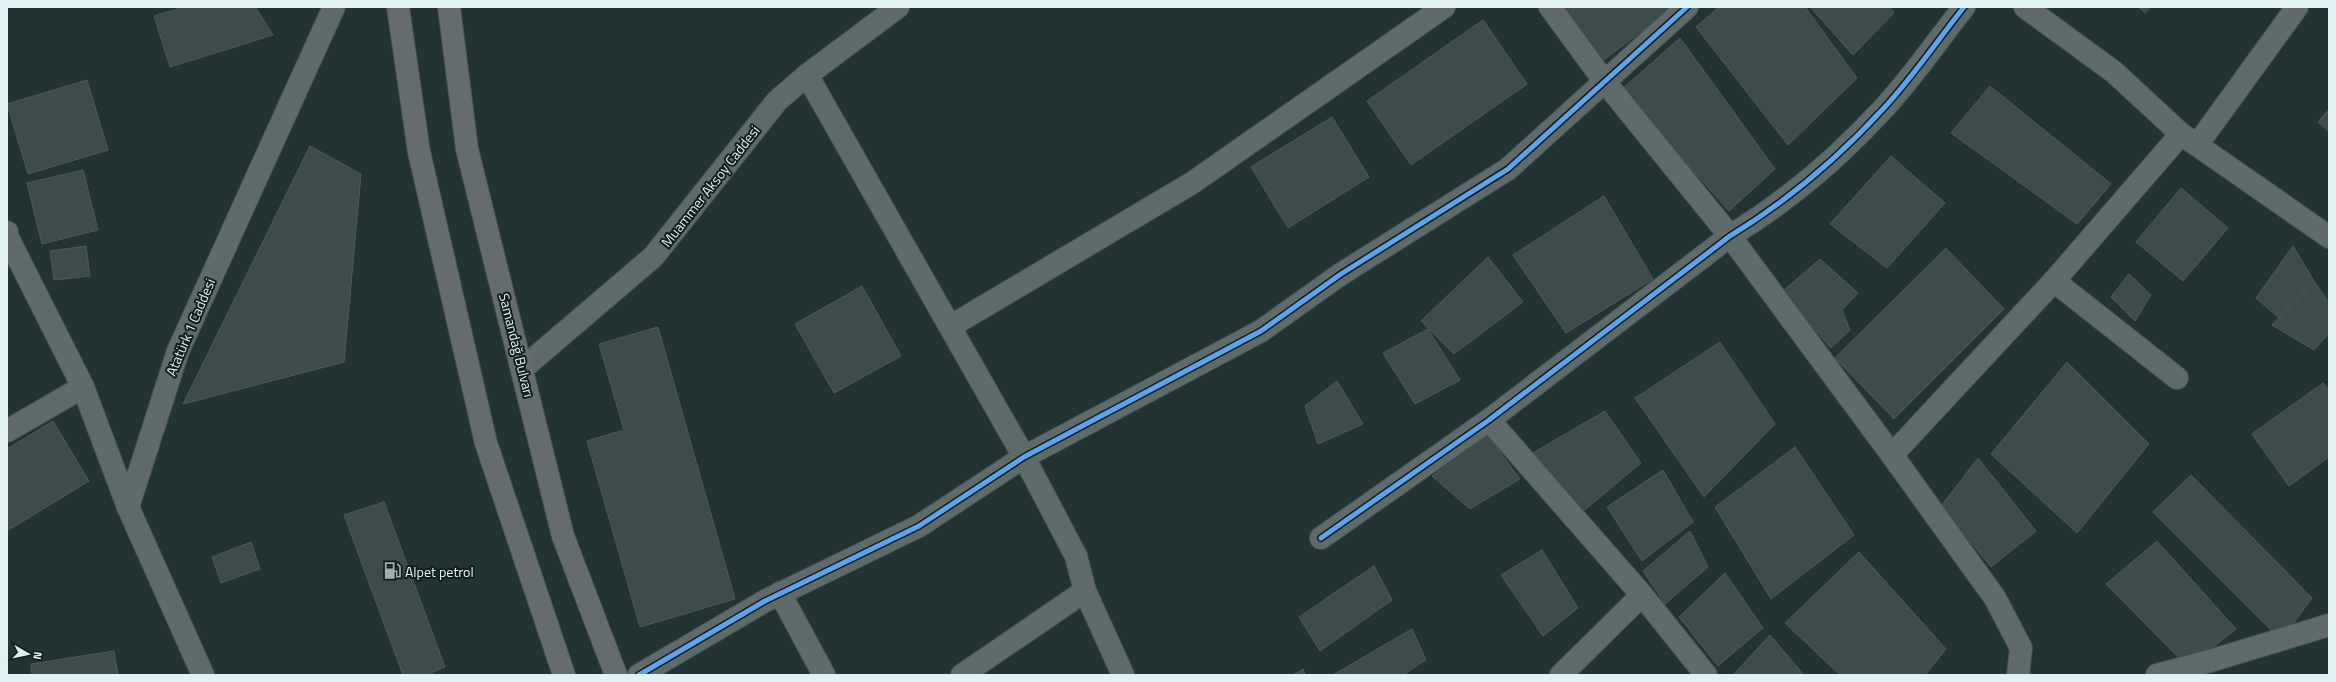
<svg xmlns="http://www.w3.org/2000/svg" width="2336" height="682" viewBox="0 0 2336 682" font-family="'Titillium Web',sans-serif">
<rect width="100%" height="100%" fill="#223334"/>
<g fill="#3e4b4c" stroke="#4c595a">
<polygon points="184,7 259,7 256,8 273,35 170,67 154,16"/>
<polygon points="1558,7 1674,7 1601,62"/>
<polygon points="1719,7 1805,7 1857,78 1788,145 1696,27"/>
<polygon points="1810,7 1890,7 1894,13 1853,55"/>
<polygon points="2139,7 2150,7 2145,13"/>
<polygon points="1483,20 1527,84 1411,165 1367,101"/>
<polygon points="1680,38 1775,169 1729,211 1621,90"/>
<polygon points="87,80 108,150 28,174 7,104"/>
<polygon points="1990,86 2111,184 2077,224 1951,133"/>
<polygon points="2329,109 2329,132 2318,122"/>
<polygon points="1332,117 1369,177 1288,228 1251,167"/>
<polygon points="310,146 361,174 344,362 183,404"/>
<polygon points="1891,156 1945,203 1887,268 1830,224"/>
<polygon points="83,170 98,230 42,244 27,183"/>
<polygon points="2181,188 2228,228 2183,281 2136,242"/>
<polygon points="1604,196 1653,279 1566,333 1513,255"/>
<polygon points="86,246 90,276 54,280 50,251"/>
<polygon points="2293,246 2314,281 2279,318 2256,298"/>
<polygon points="1946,248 2004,309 1894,419 1835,358"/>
<polygon points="1488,257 1523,302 1454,354 1421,321"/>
<polygon points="1820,259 1858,293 1842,310 1850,330 1831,348 1782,292"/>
<polygon points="2129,274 2151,295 2135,321 2111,297"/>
<polygon points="2314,281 2329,303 2329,333 2314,350 2272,325"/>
<polygon points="862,286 901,356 834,393 795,324"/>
<polygon points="658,327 735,599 640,627 587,441 624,430 599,344"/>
<polygon points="1428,329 1460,380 1415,404 1383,353"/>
<polygon points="1720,342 1775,424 1704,497 1635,398"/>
<polygon points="2067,362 2149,444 2077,533 1991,454"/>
<polygon points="1337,381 1363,424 1318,444 1305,406"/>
<polygon points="2323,383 2329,391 2329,457 2289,486 2252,434"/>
<polygon points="1605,411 1641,463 1575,518 1531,454"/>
<polygon points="53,421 89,481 7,531 7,449"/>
<polygon points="1488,436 1520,479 1470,509 1432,476"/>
<polygon points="1795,447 1854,535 1771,599 1715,507"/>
<polygon points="1978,458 2036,531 1991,567 1941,506"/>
<polygon points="1663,470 1693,522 1642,561 1607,507"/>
<polygon points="2191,475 2312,598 2281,640 2153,512"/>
<polygon points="384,502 445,667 426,675 403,675 344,515"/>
<polygon points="1690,531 1708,567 1665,604 1643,571"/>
<polygon points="2157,541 2236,629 2188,667 2106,584"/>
<polygon points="251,542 260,569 221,583 212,557"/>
<polygon points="1542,550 1578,608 1543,636 1501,575"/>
<polygon points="1859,552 1946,649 1925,675 1840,675 1785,623"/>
<polygon points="1374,566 1392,600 1320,651 1299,617"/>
<polygon points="1725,573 1763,628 1718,666 1679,617"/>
<polygon points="1412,629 1426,660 1403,675 1333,675"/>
<polygon points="1770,635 1804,675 1733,675"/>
<polygon points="114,651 118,675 32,675 31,664"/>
<polygon points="1303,669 1305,675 1293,675"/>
</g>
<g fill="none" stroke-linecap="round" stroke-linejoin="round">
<defs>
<g id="minor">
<polyline points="1550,7 1605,82 1730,236 1892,455 1995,598 2021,648 2018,675"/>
<polyline points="2025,7 2114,72 2181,134 2329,237"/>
<polyline points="807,75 1024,457 1076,556 1085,591 1123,675"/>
<polyline points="2197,145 2297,7"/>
<polyline points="7,232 8,238 83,387 128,507 203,675"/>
<polyline points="2054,281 2177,378"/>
<polyline points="951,326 1192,183 1444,7"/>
<polyline points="1489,420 1642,595 1706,675"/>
<polyline points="7,431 83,387"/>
<polyline points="1892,455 2054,281 2181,134"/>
<polyline points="128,507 178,351 334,7"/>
<path d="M1321,538L1489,420L1730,236C1786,202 1838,158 1883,109C1912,78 1937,41 1964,7"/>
<polyline points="780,593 824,675"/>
<polyline points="639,675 765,601 919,526 1024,457 1261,331 1341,274 1508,169 1687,7"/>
<polyline points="962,675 1085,591"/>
<polyline points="1561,675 1642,595"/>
<polyline points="2157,675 2210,661 2329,625"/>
</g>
<polyline id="tertiary" points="523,368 653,257 777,101 807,75 898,7"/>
<g id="trunk">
<polyline points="398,7 419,152 486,443 564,675"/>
<polyline points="449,7 467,149 563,536 616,675"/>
</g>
</defs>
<use href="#minor" stroke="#425152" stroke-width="24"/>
<use href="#tertiary" stroke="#425152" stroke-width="24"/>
<use href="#trunk" stroke="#425152" stroke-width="24"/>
<use href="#minor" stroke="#5e6a6b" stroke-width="22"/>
<use href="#tertiary" stroke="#5e6a6b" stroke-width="22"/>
<use href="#trunk" stroke="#646c70" stroke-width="22"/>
<defs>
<g id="cycleway">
<path d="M1321,538L1489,420L1730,236C1786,202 1838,158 1883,109C1912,78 1937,41 1964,7"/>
<polyline points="639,675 765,601 919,526 1024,457 1261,331 1341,274 1508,169 1687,7"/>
</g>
</defs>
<use href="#cycleway" stroke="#111e1f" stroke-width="8"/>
<use href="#cycleway" stroke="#60a3ed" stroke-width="5"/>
</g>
<defs>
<symbol id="fuel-bare" viewBox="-9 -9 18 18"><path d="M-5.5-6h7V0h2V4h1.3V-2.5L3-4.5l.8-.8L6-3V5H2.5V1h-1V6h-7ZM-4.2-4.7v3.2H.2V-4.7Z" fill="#9eafb0" stroke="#111e1f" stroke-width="2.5" paint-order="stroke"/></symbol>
</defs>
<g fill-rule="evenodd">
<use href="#fuel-bare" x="380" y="558" width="25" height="25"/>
</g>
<g text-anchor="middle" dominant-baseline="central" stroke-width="4" stroke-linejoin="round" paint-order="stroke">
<g font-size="14" fill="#e0f2f3" stroke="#111e1f">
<text transform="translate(710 186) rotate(-52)">Muammer Aksoy Caddesi</text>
<text transform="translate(190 327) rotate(-67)">Atatürk 1 Caddesi</text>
<text transform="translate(517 345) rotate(76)">Samandağ Bulvarı</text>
</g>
<g font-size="14" fill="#e0f2f3" stroke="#111e1f" text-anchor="start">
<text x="405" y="571">Alpet petrol</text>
</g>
</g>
<rect width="2336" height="682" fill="none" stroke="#e0f2f3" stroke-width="16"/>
<g transform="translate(28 654) rotate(99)" stroke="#111e1f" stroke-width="3" paint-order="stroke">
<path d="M0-3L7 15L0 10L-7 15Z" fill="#e0f2f3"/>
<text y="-6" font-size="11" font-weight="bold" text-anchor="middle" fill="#e0f2f3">N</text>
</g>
</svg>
